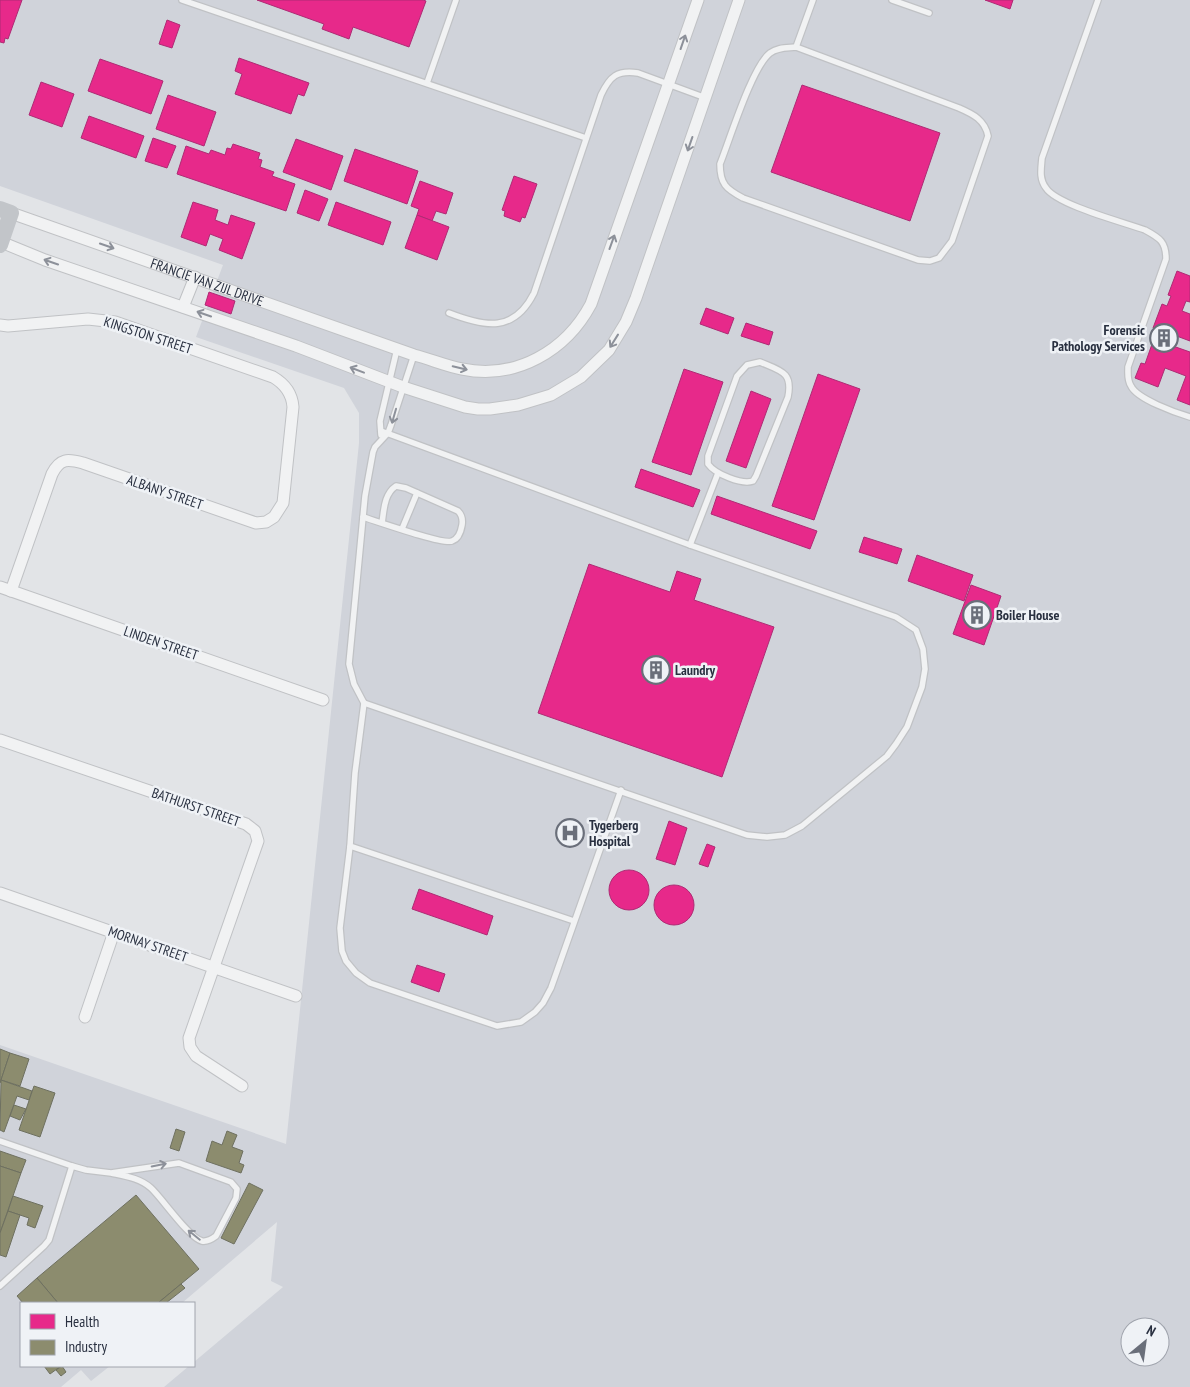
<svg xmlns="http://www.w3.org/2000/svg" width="1190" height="1387" viewBox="0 0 1190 1387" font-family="'PT Sans Narrow',sans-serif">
<rect width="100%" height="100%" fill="#e2e4e7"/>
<path fill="#d0d3da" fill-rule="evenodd" d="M0,0H1190V1387H164L189,1366H194V1362L283,1287L271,1281L277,1222L182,1303H21V1366H110L91,1381L81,1370L61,1387H0V1045L286,1144L359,443V413L344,388L196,337L223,265L0,186ZM1130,1327H1160V1357H1130Z"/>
<g fill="#e7298a" stroke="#ae2b74">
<polygon points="0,0 22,0 8,39 5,38 4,43 0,42"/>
<polygon points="257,0 423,0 426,1 409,47 353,27 349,39 322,29 324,24"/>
<polygon points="985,0 1013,0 1010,9"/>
<polygon points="167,20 180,25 172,48 159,44"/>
<polygon points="239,58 309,83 304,96 298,94 291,114 235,94 242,74 235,71"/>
<polygon points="100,59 163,81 151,114 88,91"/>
<polygon points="41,82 74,94 62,127 29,115"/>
<polygon points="802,85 940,133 910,221 771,172"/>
<polygon points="168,95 216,112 204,146 156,129"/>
<polygon points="89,116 144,136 136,158 81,138"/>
<polygon points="153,138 176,146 167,168 145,161"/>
<polygon points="296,139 343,156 331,190 283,172"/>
<polygon points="233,144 260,153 258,159 262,160 260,167 274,172 272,176 295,184 286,211 177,174 186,146 209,154 211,150 225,155 227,148 231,149"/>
<polygon points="355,149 418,171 407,204 344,181"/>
<polygon points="514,176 537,184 525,218 522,217 520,222 504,216 505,211 502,210"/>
<polygon points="420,181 453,193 446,214 436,211 432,221 417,215 419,209 411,206"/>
<polygon points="305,190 328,199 319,221 297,213"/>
<polygon points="193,202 218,210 215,220 228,225 231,215 255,223 242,259 219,250 223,239 210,234 206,246 181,237"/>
<polygon points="336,202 391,222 383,245 328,225"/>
<polygon points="417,215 449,227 437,260 405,248"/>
<polygon points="1177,271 1190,276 1190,302 1186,301 1182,311 1190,314 1190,341 1174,335 1170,345 1190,352 1190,405 1177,400 1186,376 1165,368 1158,387 1135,378 1141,363 1145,364 1157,330 1153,328 1162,304 1167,306 1171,296 1168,295"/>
<polygon points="209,292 235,301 231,314 205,305"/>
<polygon points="706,308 734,318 728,334 700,324"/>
<polygon points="746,323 773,332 769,345 741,336"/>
<polygon points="684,369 723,382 691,475 652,462"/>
<polygon points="818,374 860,389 814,520 772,506"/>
<polygon points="751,391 771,399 746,468 726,461"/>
<polygon points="641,469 700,490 693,507 635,487"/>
<polygon points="717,496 817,531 810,549 711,514"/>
<polygon points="864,537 902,549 897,564 859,552"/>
<polygon points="917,555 973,575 964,601 908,581"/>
<polygon points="589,564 670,592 677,571 701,579 694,600 774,627 722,777 538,713"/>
<polygon points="971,585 1001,596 984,645 953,634"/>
<polygon points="669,821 687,828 675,865 656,859"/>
<polygon points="707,844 715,847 708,867 699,864"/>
<circle cx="629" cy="890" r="20"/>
<circle cx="674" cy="905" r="20"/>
<polygon points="419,889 493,916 487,935 412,909"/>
<polygon points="417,965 445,974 439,992 411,982"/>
</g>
<g fill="#8c8c6e" stroke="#6e7060">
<polygon points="0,1049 10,1053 0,1083"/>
<polygon points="10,1053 29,1059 20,1086 1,1080"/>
<polygon points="1,1080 32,1091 29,1100 17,1096 4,1132 0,1130"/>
<polygon points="34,1086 55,1093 40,1137 19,1130"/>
<polygon points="14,1105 26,1109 20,1120 10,1116"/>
<polygon points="176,1129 185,1132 179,1151 170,1148"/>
<polygon points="227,1131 237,1135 232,1147 243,1151 239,1163 244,1165 241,1173 206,1161 212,1141 222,1145"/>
<polygon points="0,1151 26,1160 21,1173 0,1166"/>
<polygon points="0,1166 21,1173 0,1233"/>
<polygon points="249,1183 263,1190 234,1244 221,1238"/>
<polygon points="136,1195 199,1269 158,1303 58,1303 37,1278"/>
<polygon points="13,1196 43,1206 35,1228 27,1225 29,1218 8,1211"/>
<polygon points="8,1211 20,1215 6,1257 0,1255 0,1233"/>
<polygon points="37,1278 58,1303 23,1303 17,1296"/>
<polygon points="181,1284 185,1288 166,1303 158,1303"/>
<polygon points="44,1366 61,1366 50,1374"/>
<polygon points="62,1366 66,1372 61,1376 56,1370"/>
</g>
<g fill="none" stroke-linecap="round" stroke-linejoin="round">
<defs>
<g id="lane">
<polyline points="182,0 586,138"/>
<polyline points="892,0 929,13"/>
<path d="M1098,0L1042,158C1041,169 1039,179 1046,188C1057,205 1123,222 1145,230C1160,238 1166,242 1166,259L1128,367C1128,374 1127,380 1131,386C1137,399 1176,413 1190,417"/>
<path d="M796,47L959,108C973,114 985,120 988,136L952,241L939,258L930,261L918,260L743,198C726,189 720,184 720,164C730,139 752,67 770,53C778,47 787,48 796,47Z"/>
<polyline points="796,47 813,0"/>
<polyline points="427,83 456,0"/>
<path d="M449,313C485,327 514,333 534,293L601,95C610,76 617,70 638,73L706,98"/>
<polyline points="414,355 391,425 388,433 375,447 373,452 365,496 349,664 354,684 364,703 355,773 350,846 340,928 342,951 346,961 356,973 370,983 497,1026 521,1022 535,1012 543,1003 551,988 621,790"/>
<path d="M760,362C781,371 793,372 788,397L756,476L753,481C742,485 715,474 708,464V456L737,376L747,365Z"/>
<polyline points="381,435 380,421 397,349"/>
<path d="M363,517C376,521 444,545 452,541C458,539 461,531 462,525C463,519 462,515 458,511L406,488L396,486C384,494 384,510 382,523"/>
<polyline points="402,529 417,493"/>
<polyline points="690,545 718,473"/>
<polyline points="364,703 747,835 767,837 785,835 802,826 887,756 896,744 907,727 922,687 925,669 923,649 916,630 896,617 690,545 381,431"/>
<polyline points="350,846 574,921"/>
<polyline points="0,1141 72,1166"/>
<path d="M0,1286L44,1246L49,1240L72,1166L86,1170L111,1173L179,1163L231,1182L237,1189L236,1198L216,1236C212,1239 207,1242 202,1241C189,1238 162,1198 151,1188C140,1178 125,1176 111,1173"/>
</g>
<g id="street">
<path id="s1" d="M11,213L414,355C430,359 446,366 462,369C516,380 566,351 591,304L698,0"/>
<polyline points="1,242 45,260 296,346 403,387 465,407 478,409 490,409 518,405 551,395 581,377 609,350 626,322 636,298 739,0"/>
<polyline points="183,307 195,277"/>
<path d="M0,325L8,326L88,319L115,322L273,377C285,384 292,393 293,407L283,503L274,517L266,522L256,523L83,463C68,459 60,458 52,474L11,591"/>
<polyline points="0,587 323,700"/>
<polyline points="0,740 246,824 255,831 258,841 189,1038 190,1047 196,1056 242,1086"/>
<polyline points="0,893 296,996"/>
<polyline points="85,1017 114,932"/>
</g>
</defs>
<use href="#lane" stroke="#c0c2c5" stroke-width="8"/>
<use href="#street" stroke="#c0c2c5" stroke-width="13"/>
<use href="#lane" stroke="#f1f2f3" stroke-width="5.5"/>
<use href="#street" stroke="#f1f2f3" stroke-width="11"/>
<polyline stroke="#c2c5c9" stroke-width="16" points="0,209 11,213 0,245"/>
</g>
<defs><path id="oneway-shaft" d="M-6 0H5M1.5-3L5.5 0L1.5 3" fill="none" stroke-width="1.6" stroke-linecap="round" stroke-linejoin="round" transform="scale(1.25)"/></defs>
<g stroke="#8d919a">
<use href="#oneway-shaft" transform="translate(683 42) rotate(-71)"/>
<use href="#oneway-shaft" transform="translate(690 144) rotate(109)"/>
<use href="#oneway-shaft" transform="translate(612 242) rotate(-70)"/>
<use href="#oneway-shaft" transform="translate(107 246) rotate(19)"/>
<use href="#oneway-shaft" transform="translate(51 262) rotate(-161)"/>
<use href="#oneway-shaft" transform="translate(204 314) rotate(-161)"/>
<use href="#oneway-shaft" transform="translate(614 341) rotate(122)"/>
<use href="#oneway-shaft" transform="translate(460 368) rotate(13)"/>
<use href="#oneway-shaft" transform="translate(357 370) rotate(-159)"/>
<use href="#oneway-shaft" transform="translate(394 416) rotate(106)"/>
<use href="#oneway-shaft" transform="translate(159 1165) rotate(-11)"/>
<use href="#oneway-shaft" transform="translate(194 1235) rotate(-141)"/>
</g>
<defs>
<symbol id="building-ring" viewBox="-11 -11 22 22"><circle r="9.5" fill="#eff2f6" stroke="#6a6f7a" stroke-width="1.5"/><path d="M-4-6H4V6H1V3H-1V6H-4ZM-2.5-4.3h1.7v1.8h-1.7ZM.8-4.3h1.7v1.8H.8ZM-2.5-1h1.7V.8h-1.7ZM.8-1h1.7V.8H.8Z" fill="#6a6f7a"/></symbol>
<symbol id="hospital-ring" viewBox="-11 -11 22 22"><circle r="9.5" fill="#eff2f6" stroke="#6a6f7a" stroke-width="1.5"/><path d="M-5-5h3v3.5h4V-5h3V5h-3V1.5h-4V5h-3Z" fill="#6a6f7a"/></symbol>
</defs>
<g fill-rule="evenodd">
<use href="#building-ring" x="1148" y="322" width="32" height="32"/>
<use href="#building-ring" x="961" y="599" width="32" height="32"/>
<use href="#building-ring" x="640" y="654" width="32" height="32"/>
<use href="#hospital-ring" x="554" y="817" width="32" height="32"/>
</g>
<g text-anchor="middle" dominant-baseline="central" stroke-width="5" stroke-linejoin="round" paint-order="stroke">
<g font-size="14" fill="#293040" stroke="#eff2f6">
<text stroke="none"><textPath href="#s1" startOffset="208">FRANCIE VAN ZIJL DRIVE</textPath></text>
<text transform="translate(148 335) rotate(18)">KINGSTON STREET</text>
<text transform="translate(165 492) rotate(19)">ALBANY STREET</text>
<text transform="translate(161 643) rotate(19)">LINDEN STREET</text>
<text transform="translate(196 807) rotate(19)">BATHURST STREET</text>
<text transform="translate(148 944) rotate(19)">MORNAY STREET</text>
</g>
<g font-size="14" font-weight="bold" fill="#293040" stroke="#eff2f6" text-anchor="start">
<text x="1145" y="330" text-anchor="end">Forensic<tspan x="1145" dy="16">Pathology Services</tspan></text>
<text x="996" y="615">Boiler House</text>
<text x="675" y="670">Laundry</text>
<text x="589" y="825">Tygerberg<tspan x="589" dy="16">Hospital</tspan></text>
</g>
</g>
<rect x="20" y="1302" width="175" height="65" fill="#eff2f6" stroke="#a0a4ad"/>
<rect x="30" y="1314" width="25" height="15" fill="#e7298a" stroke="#a0a4ad"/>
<text x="65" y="1327" font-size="15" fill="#293040">Health</text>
<rect x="30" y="1340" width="25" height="15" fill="#8c8c6e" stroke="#a0a4ad"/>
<text x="65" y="1352" font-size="15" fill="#293040">Industry</text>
<g transform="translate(1145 1342) rotate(29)"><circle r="24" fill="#eff2f6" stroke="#a0a4ad"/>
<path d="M0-4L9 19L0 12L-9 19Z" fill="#6a6f7a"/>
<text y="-8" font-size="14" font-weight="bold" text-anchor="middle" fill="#293040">N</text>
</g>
</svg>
